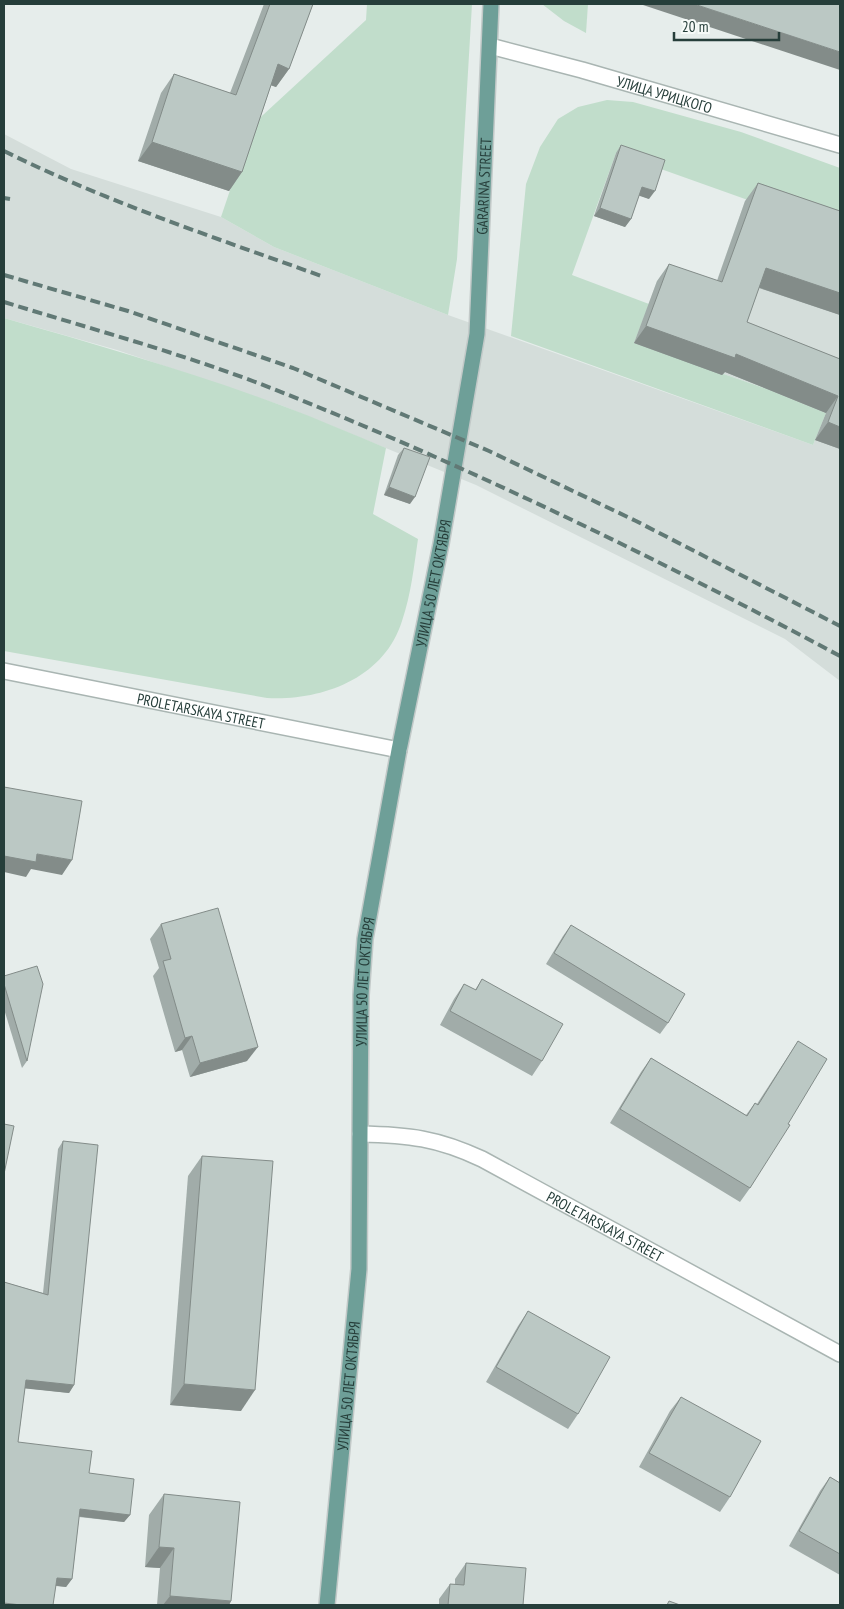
<svg xmlns="http://www.w3.org/2000/svg" width="844" height="1609" viewBox="0 0 844 1609" font-family="'PT Sans Narrow',sans-serif">
<rect width="100%" height="100%" fill="#e6edeb"/>
<polygon fill="#d4ddda" points="4,134 71,169 221,217 274,247 448,315 813,445 826,414 767,389 634,343 657,281 710,300 745,201 837,232 840,225 840,681 785,639 476,485 283,406 117,350 4,318"/>
<g fill="#c1ddcb">
<polygon points="367,4 472,4 457,259 448,315 274,247 221,217 252,125 366,20"/>
<polygon points="542,4 588,4 586,33 564,21"/>
<polygon points="607,100 633,102 741,132 840,168 840,225 838,232 616,153 572,275 649,304 634,343 767,389 826,413 813,445 511,336 526,184 540,147 558,119 578,107"/>
<path d="M4,318C98,345 192,372 283,406C318,419 352,434 386,448L373,514L418,539C414,566 411,595 402,621C384,679 321,701 267,698L4,651Z"/>
</g>
<g fill="none" stroke-linecap="round" stroke-linejoin="round">
<defs>
<g id="minor">
<path id="s1" d="M490,46L582,70L840,145"/>
<path id="s2" d="M4,671L399,750"/>
<path id="s3" d="M360,1134C409,1135 437,1138 482,1159L840,1354"/>
</g>
<g id="major">
<path id="s4" d="M327,1605L359,1269L361,995L365,939L399,750L441,544L477,334L491,4"/>
</g>
</defs>
<use href="#minor" stroke="#a9b5b2" stroke-width="18"/>
<use href="#major" stroke="#c2c9c8" stroke-width="18"/>
<use href="#minor" stroke="#fff" stroke-width="15"/>
<use href="#major" stroke="#6e9f98" stroke-width="15"/>
<g stroke="#617975" stroke-width="4" stroke-dasharray="10 5" stroke-linecap="butt">
<path d="M4,151C107,202 216,238 324,277"/>
<polyline points="4,198 10,199"/>
<polyline points="4,275 128,311 293,368 489,451 636,521 840,626"/>
<path d="M4,302C98,331 195,357 286,394C476,470 660,560 840,656"/>
</g>
</g>
<g fill="#a1aca9">
<polygon points="264,4 313,4 289,69 276,87 271,85 242,172 229,191 138,161 161,93 174,74 230,93"/>
<polygon points="621,145 649,199 639,195 631,219 625,227 594,216 616,153"/>
<polygon points="758,183 840,211 840,315 759,288 747,322 840,359 840,449 815,440 826,413 725,372 722,375 634,343 657,281 669,264 717,281 745,201"/>
<polygon points="404,448 410,504 384,495 398,455"/>
<polygon points="161,924 247,1061 190,1077 182,1050 175,1052 153,976 159,968 150,939"/>
<polygon points="571,925 668,1023 660,1034 546,964 563,936"/>
<polygon points="4,976 27,1061 22,1068 4,1009"/>
<polygon points="482,979 542,1061 532,1076 440,1025 454,999 464,984 475,990"/>
<polygon points="798,1041 788,1124 750,1188 740,1202 610,1123 641,1072 651,1058 746,1115 755,1103 757,1104"/>
<polygon points="63,1141 74,1385 69,1393 25,1388 18,1442 89,1473 130,1515 124,1522 79,1517 72,1579 66,1587 56,1586 4,1605 4,1282 43,1293 58,1149"/>
<polygon points="202,1156 241,1411 170,1405 188,1176"/>
<polygon points="528,1311 578,1414 568,1429 486,1382 518,1326"/>
<polygon points="681,1397 730,1497 720,1512 639,1467 670,1411"/>
<polygon points="830,1477 840,1483 840,1575 789,1546 820,1491"/>
<polygon points="164,1494 231,1601 229,1605 157,1605 160,1568 145,1567 149,1515"/>
<polygon points="466,1563 523,1605 439,1605 439,1599 450,1584 455,1584 455,1579"/>
</g>
<g fill="#838c89">
<polygon points="640,4 694,4 840,52 840,70"/>
<polygon points="278,64 289,69 276,87 264,83"/>
<polygon points="152,142 242,172 229,191 138,161"/>
<polygon points="642,187 655,191 649,199 637,195"/>
<polygon points="600,208 631,219 625,227 594,216"/>
<polygon points="766,268 840,293 840,315 754,286"/>
<polygon points="646,326 736,354 838,396 826,413 725,372 722,375 634,343"/>
<polygon points="828,422 840,427 840,449 815,440"/>
<polygon points="389,487 415,497 410,504 384,495"/>
<polygon points="37,854 72,860 62,875 31,869 26,877 4,872 4,856"/>
<polygon points="192,1036 182,1050 175,1052 185,1038"/>
<polygon points="258,1047 247,1061 190,1077 200,1063"/>
<polygon points="26,1380 74,1385 69,1393 21,1388"/>
<polygon points="184,1384 255,1390 241,1411 170,1405"/>
<polygon points="80,1509 130,1515 124,1522 75,1516"/>
<polygon points="159,1547 174,1548 160,1568 145,1567"/>
<polygon points="57,1578 72,1579 66,1587 51,1585"/>
<polygon points="170,1596 231,1601 229,1605 163,1605"/>
<polygon points="4,1603 21,1605 4,1605"/>
</g>
<g fill="#bbc8c4" stroke="#838c89">
<polygon points="270,4 313,4 289,69 278,64 242,172 152,142 174,74 236,95"/>
<polygon points="694,4 840,4 840,52"/>
<polygon points="621,145 665,160 655,191 642,187 631,219 600,208"/>
<polygon points="758,183 840,211 840,293 766,268 747,322 840,359 840,427 828,422 838,396 736,354 735,358 646,326 669,264 722,282"/>
<polygon points="404,448 430,457 415,497 389,487"/>
<polygon points="4,787 82,801 72,860 37,854 36,862 4,856"/>
<polygon points="218,908 258,1047 200,1063 192,1036 185,1038 163,961 171,959 161,924"/>
<polygon points="571,925 685,994 668,1023 554,953"/>
<polygon points="37,966 43,984 27,1061 4,984 4,976"/>
<polygon points="482,979 563,1024 542,1061 450,1011 464,984 476,990"/>
<polygon points="798,1041 827,1059 788,1124 790,1125 750,1188 620,1109 651,1058 747,1116 755,1103 758,1105"/>
<polygon points="4,1124 14,1126 4,1174"/>
<polygon points="63,1141 98,1145 74,1385 26,1380 18,1442 92,1451 89,1473 134,1479 130,1515 80,1509 72,1579 57,1578 53,1605 21,1605 4,1603 4,1282 48,1295"/>
<polygon points="202,1156 273,1161 255,1390 184,1384"/>
<polygon points="528,1311 610,1357 578,1414 496,1367"/>
<polygon points="681,1397 761,1441 730,1497 649,1453"/>
<polygon points="830,1477 840,1483 840,1554 799,1531"/>
<polygon points="164,1494 240,1502 231,1601 170,1596 174,1548 159,1547"/>
<polygon points="466,1563 526,1568 523,1605 448,1605 450,1584 464,1585"/>
<polygon points="669,1601 680,1605 667,1605"/>
</g>
<g text-anchor="middle" dominant-baseline="central" stroke-width="4" stroke-linejoin="round" paint-order="stroke">
<g font-size="15" fill="#263e3a" stroke="#f6faf8">
<text stroke="none"><textPath href="#s1" startOffset="181">УЛИЦА УРИЦКОГО</textPath></text>
<text stroke="none"><textPath href="#s4" startOffset="1431">GARARINA STREET</textPath></text>
<text stroke="none"><textPath href="#s4" startOffset="1030">УЛИЦА 50 ЛЕТ ОКТЯБРЯ</textPath></text>
<text stroke="none"><textPath href="#s2" startOffset="201">PROLETARSKAYA STREET</textPath></text>
<text stroke="none"><textPath href="#s4" startOffset="625">УЛИЦА 50 ЛЕТ ОКТЯБРЯ</textPath></text>
<text stroke="none"><textPath href="#s3" startOffset="266">PROLETARSKAYA STREET</textPath></text>
<text stroke="none"><textPath href="#s4" startOffset="220">УЛИЦА 50 ЛЕТ ОКТЯБРЯ</textPath></text>
</g>
</g>
<rect width="844" height="1609" fill="none" stroke="#263e3a" stroke-width="10"/>
<path d="M674 32v8h105v-8" fill="none" stroke="#263e3a" stroke-width="2.5"/>
<text x="682" y="32" font-size="15" fill="#263e3a" stroke="#f6faf8" stroke-width="4" paint-order="stroke">20 m</text>
</svg>
